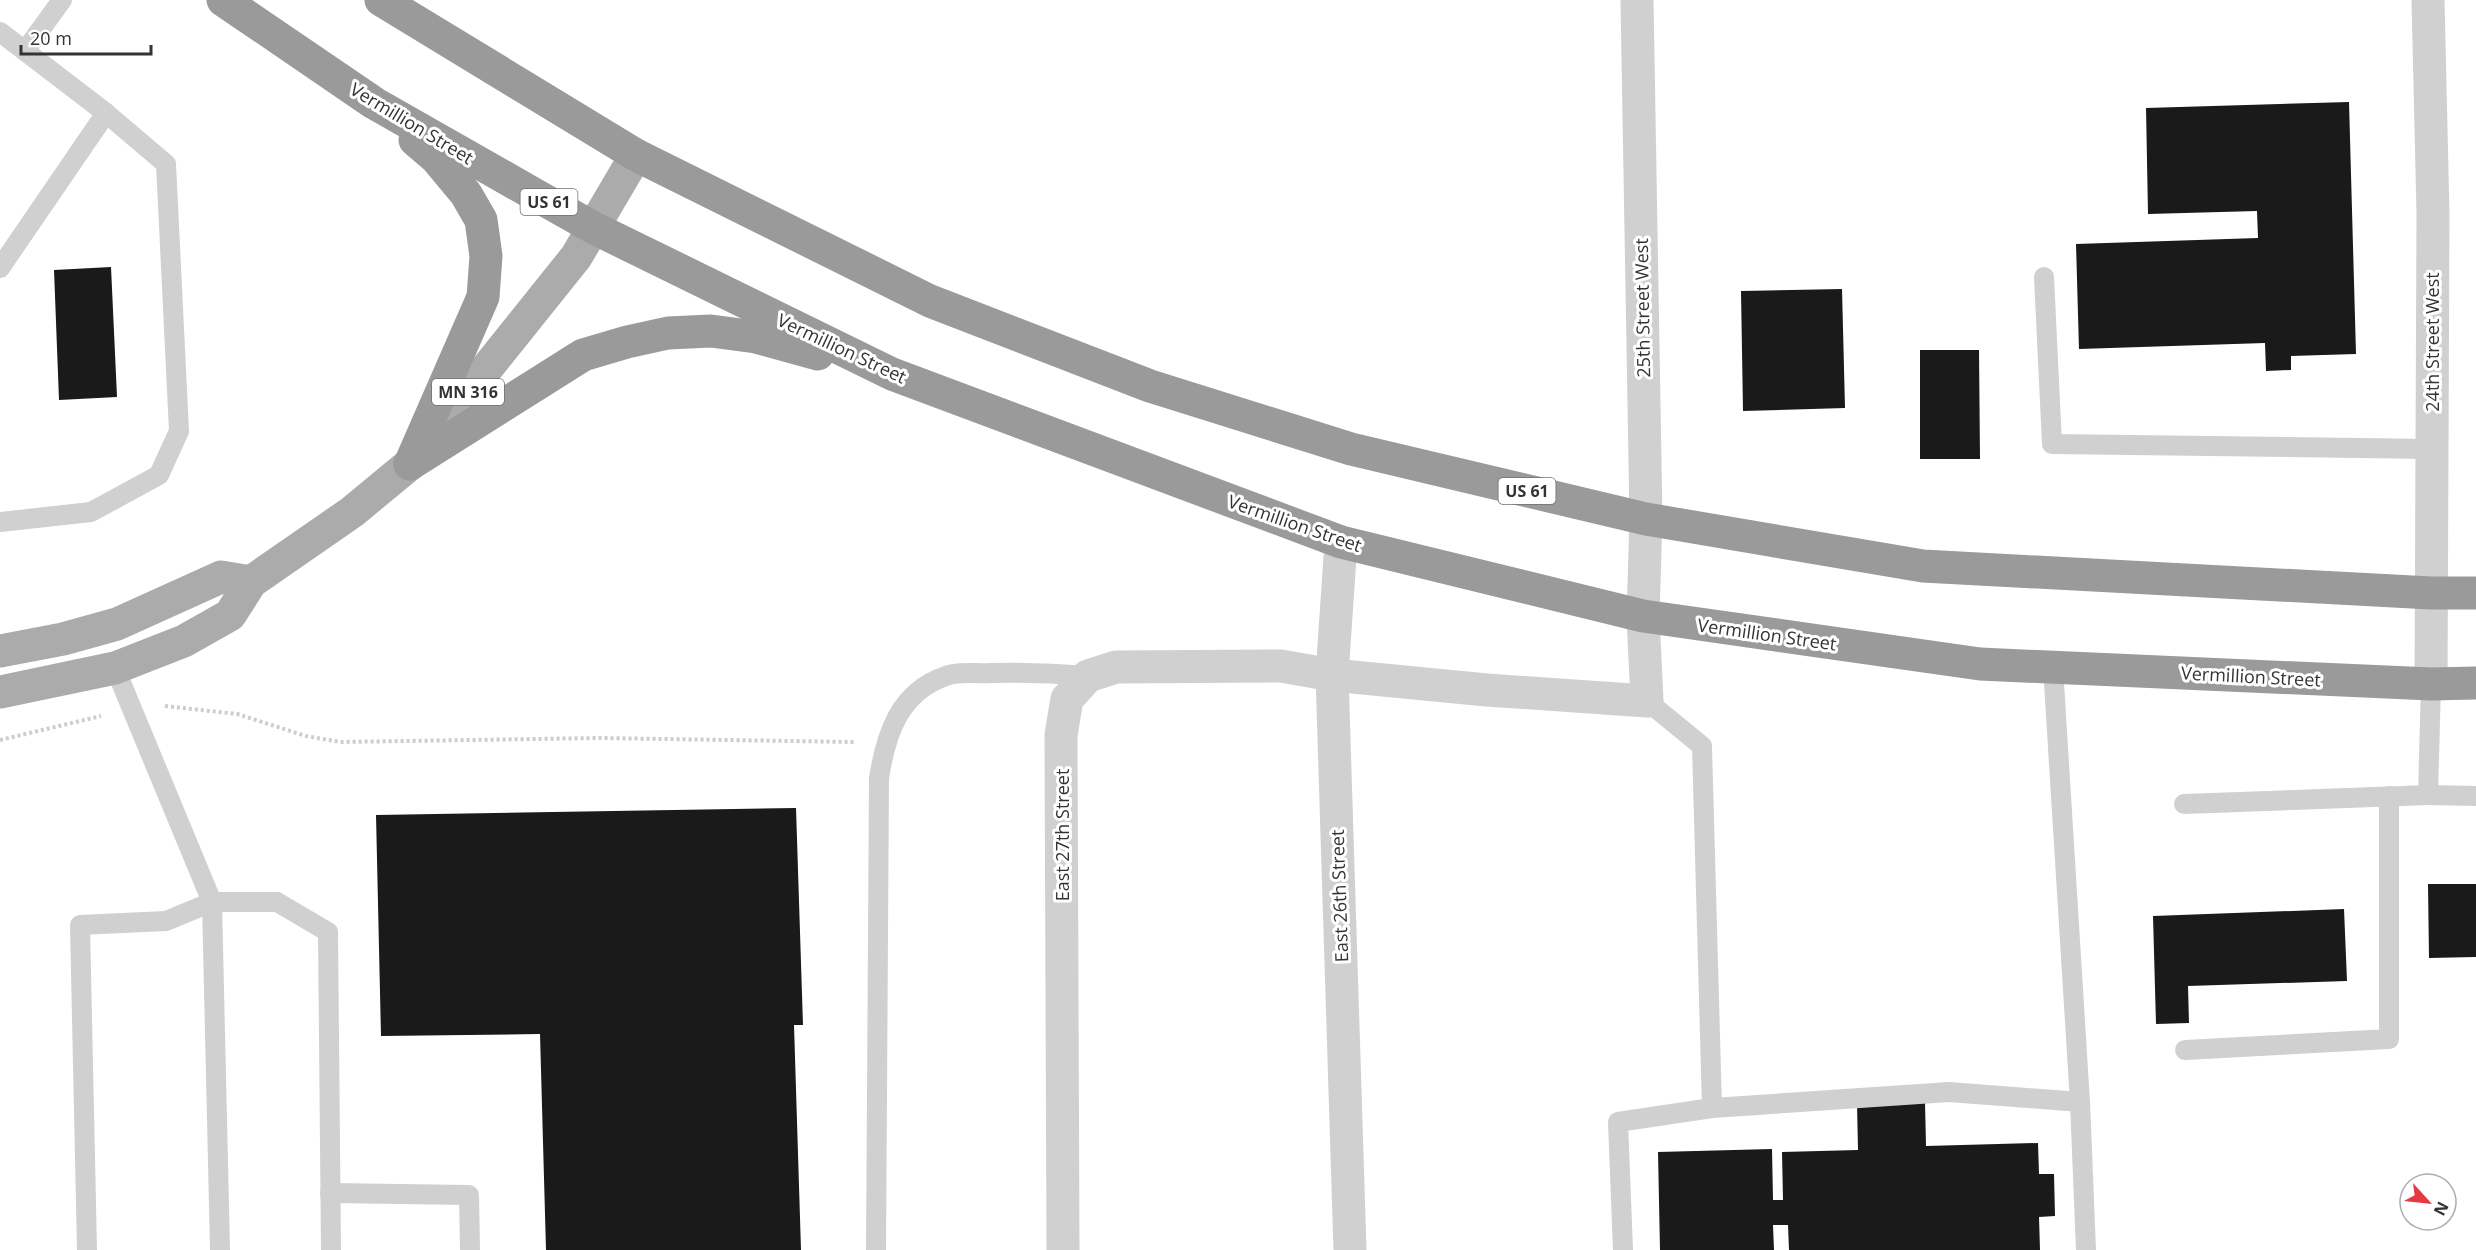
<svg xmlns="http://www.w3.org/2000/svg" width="2476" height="1250" viewBox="0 0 2476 1250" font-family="'Open Sans',sans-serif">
<rect width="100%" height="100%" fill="#fff"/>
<g fill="#1a1a1a">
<polygon points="2349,102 2356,354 2291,356 2291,370 2266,371 2265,343 2079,349 2076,244 2258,238 2257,211 2148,214 2146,108"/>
<polygon points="111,267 117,397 59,400 54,270"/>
<polygon points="1842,289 1845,408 1743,411 1741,291"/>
<polygon points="1920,350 1979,350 1980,459 1920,459"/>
<polygon points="796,808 803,1025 794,1025 801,1250 546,1250 540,1034 381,1036 376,815"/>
<polygon points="2428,884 2476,884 2476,957 2429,958"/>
<polygon points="2344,909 2347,981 2188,986 2189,1023 2156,1024 2153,916"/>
<polygon points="1925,1102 1926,1146 2038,1143 2039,1174 2054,1174 2055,1216 2039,1217 2040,1250 1789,1250 1788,1225 1773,1225 1774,1250 1660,1250 1658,1152 1772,1149 1773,1200 1783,1200 1782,1152 1858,1150 1857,1104"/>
</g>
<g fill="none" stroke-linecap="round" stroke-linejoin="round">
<g stroke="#cdcdcd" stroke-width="4" stroke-dasharray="3 3" stroke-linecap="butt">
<polyline points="165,706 237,714 306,736 340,742 600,738 855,742"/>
<polyline points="0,740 101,716"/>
</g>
<g stroke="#d0d0d0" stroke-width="20">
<polyline points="0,32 25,51"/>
<polyline points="0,268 106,113 25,51 62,0"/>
<polyline points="2044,277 2052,444 2431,449"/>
<polyline points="0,522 91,512 159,475 179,431 166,164 106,113"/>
<polyline points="2053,667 2080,1102"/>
<polyline points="115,668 212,902 220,1250"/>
<polyline points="1647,701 1702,746 1712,1108"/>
<polyline points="2428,795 2476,796"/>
<polyline points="2184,804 2428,795 2431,684"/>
<polyline points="2185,1050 2389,1039 2389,796"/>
<polyline points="330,1193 469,1195 470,1250"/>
<polyline points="87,1250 80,925 166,921 212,902 277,902 328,932 331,1250"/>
<path d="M876,1250L879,778C886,734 899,692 946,676C958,671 978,674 991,673C1024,672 1055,673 1088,676"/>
<polyline points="1623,1250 1618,1122 1712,1108 1949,1092 2080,1102 2086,1250"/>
</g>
<g stroke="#d0d0d0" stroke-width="33">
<polyline points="2428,0 2433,214 2431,684"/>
<polyline points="1341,542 1332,675 1350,1250"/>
<polyline points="1063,1250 1061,735 1067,699 1088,676 1116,667 1281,666 1332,675 1487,690 1647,701 1643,616 1646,519 1637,0"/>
</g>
<g stroke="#ababab" stroke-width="33">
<polyline points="0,651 63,639 117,624 221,577 251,582"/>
<polyline points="0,692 115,668 184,641 230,615 251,582 352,512 410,464 576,257 636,155"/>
</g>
<g stroke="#9a9a9a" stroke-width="33">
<polyline points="223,0 374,103 532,193 594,228 892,374 1341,542 1643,616 1980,664 2431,684 2476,683"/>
<polyline points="381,0 636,155 930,301 1150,386 1351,449 1646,519 1923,566 2431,593 2476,593"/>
<polyline points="410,464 583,355 627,342 668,333 711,331 756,337 818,354"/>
<polyline points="410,464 483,297 486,256 481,220 466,194 436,158 415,140"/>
</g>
</g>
<g text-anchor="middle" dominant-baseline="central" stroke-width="6" stroke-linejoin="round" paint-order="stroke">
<g fill="#fff" stroke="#707070" stroke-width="1.5">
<rect x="520.5" y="189" width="57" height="26" rx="4.5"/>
<rect x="432" y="379" width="72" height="26" rx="4.5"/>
<rect x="1498.5" y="478" width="57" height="26" rx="4.5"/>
</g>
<g font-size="16" font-weight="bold" fill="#333">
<text x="549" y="202">US 61</text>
<text x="468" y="392">MN 316</text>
<text x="1527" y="491">US 61</text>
</g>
<g font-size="18" fill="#333" stroke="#fff">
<text transform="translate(412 123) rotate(31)">Vermillion Street</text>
<text transform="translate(1642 308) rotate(-91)">25th Street West</text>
<text transform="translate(2432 342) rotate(-90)">24th Street West</text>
<text transform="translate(842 348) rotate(25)">Vermillion Street</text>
<text transform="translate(1295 523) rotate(19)">Vermillion Street</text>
<text transform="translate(1767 634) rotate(8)">Vermillion Street</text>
<text transform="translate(2251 676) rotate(3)">Vermillion Street</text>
<text transform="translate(1062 835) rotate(-90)">East 27th Street</text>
<text transform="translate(1339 896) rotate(-92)">East 26th Street</text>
</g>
</g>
<g transform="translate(2428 1202) rotate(117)"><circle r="28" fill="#ffffff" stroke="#adadad" stroke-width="1.5"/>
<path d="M0-4.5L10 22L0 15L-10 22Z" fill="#e63946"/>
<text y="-9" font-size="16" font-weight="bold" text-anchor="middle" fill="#333333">N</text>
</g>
<path d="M21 45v9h130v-9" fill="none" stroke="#333333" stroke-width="3"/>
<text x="30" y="45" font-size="18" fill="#333333" stroke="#ffffff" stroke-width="4.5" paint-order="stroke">20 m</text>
</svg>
